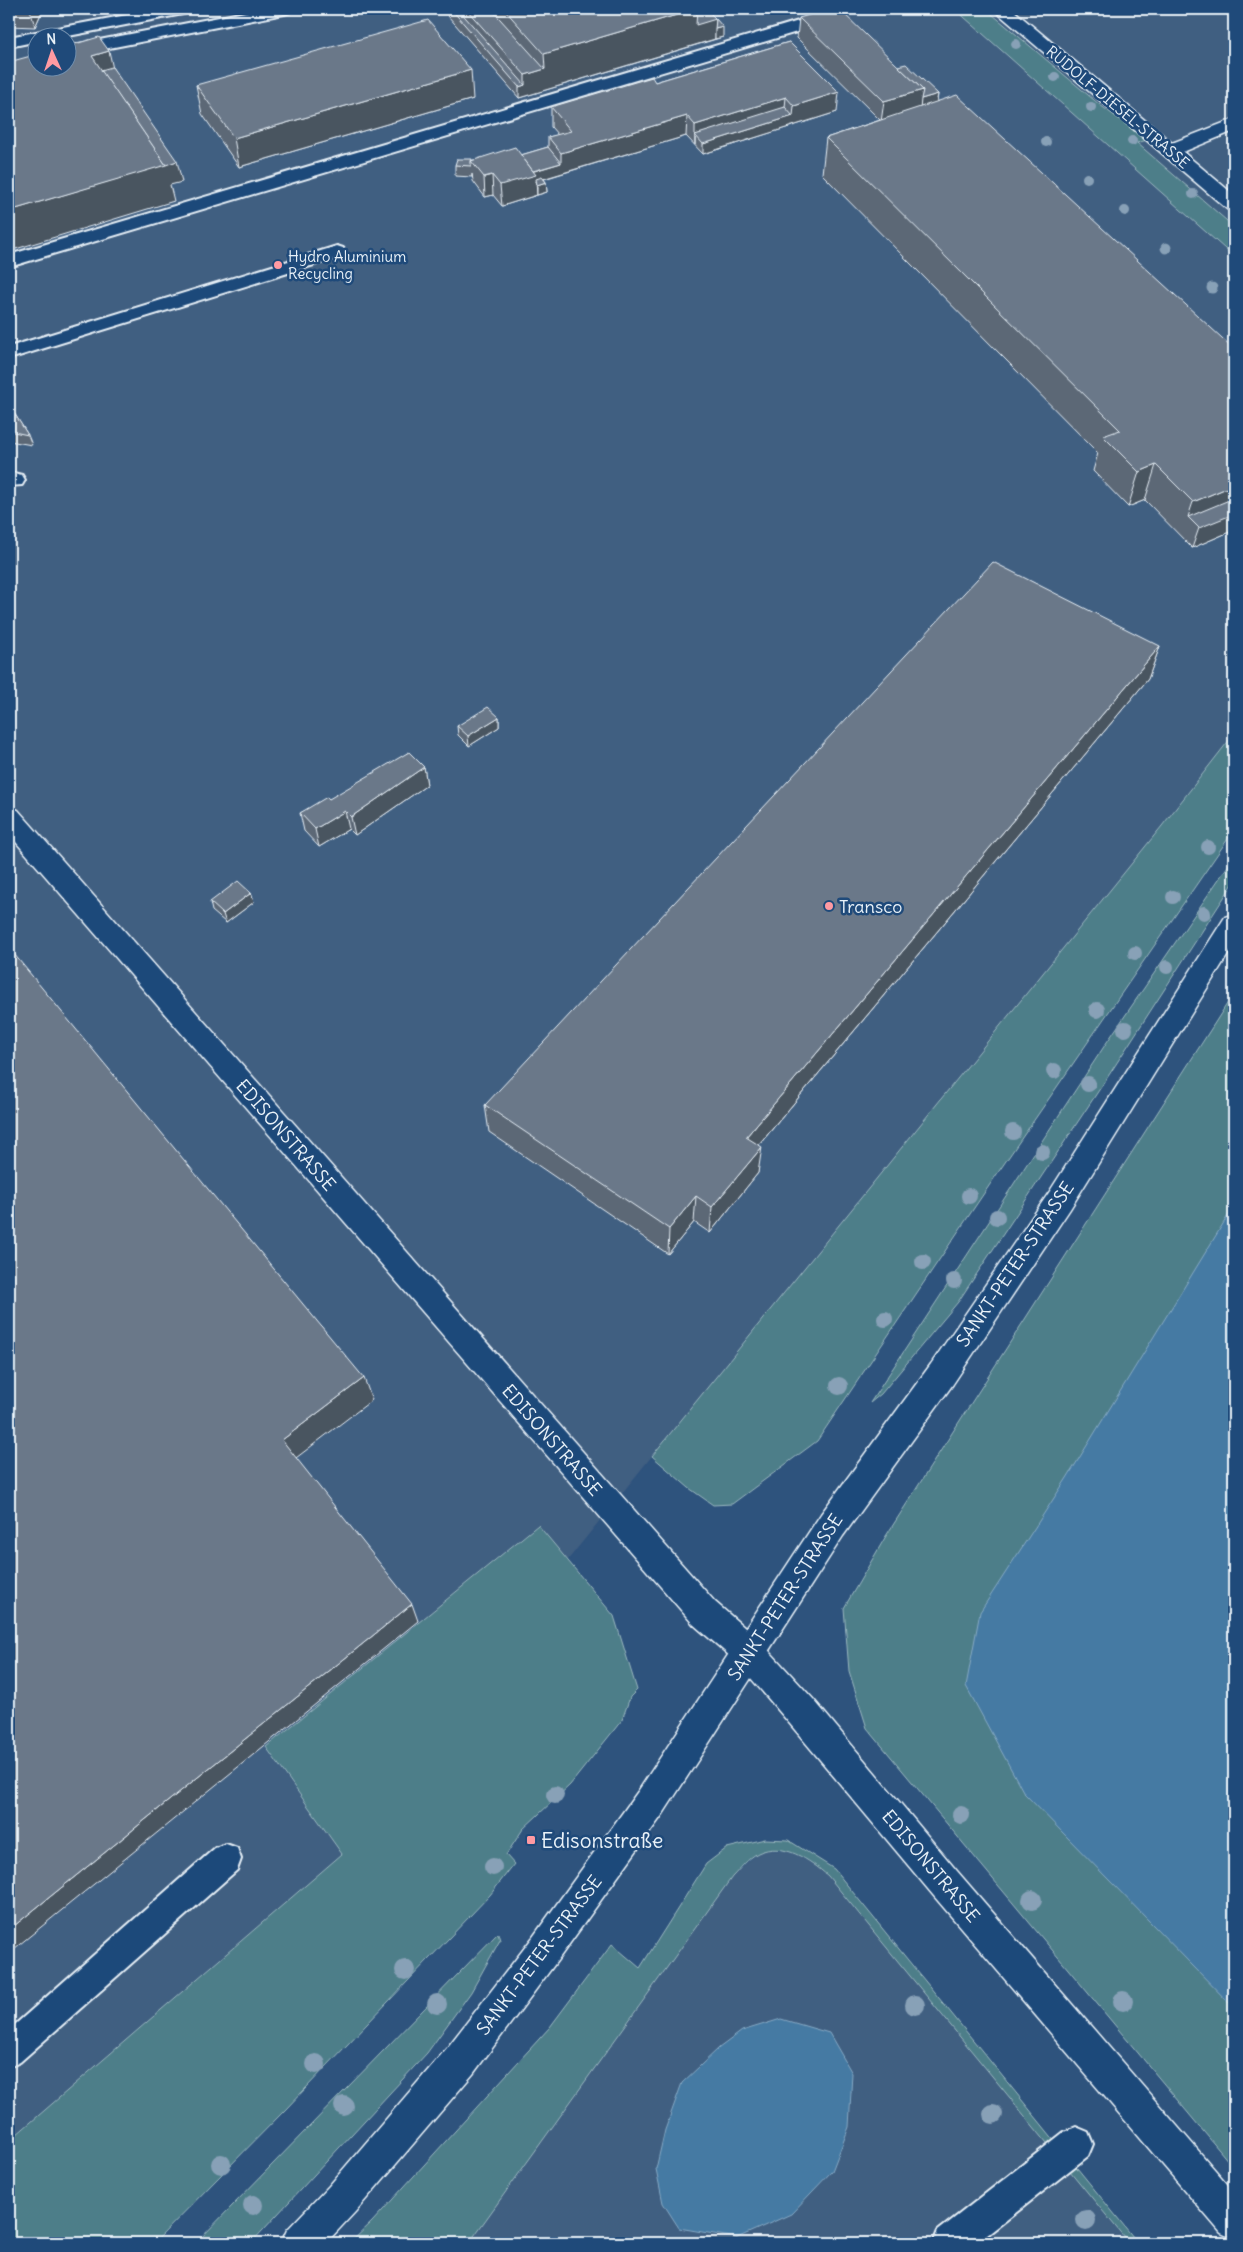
<svg xmlns="http://www.w3.org/2000/svg" width="1243" height="2252" viewBox="0 0 1243 2252" font-family="Delius,sans-serif">
<rect width="100%" height="100%" fill="#2e537d"/>
<filter id="ink" filterUnits="userSpaceOnUse"><feTurbulence type="fractalNoise" baseFrequency=".02" numOctaves="2"/><feDisplacementMap in="SourceGraphic" scale="10" xChannelSelector="R" yChannelSelector="G"/><feConvolveMatrix kernelMatrix="1 2 1 2 8 2 1 2 1" color-interpolation-filters="sRGB"/></filter>
<g filter="url(#ink)">
<g fill="#405e81" fill-rule="evenodd">
<path d="M9,9H1234V734L1162,826L567,1561L538,1525L266,1748L342,1854L9,2141ZM38,38H68V68H38Z"/>
<polygon points="767,1850 786,1851 797,1855 815,1865 828,1876 1129,2243 469,2243 732,1877 756,1854"/>
</g>
<g fill="#4e7e89" stroke="#9bb8c0">
<polygon points="955,9 986,9 1100,105 1147,140 1137,143 1234,227 1234,257"/>
<polygon points="1234,734 1234,830 997,1174 817,1441 732,1504 713,1505 689,1488 652,1456 1162,826"/>
<polygon points="1234,857 1234,882 1107,1078 958,1302 881,1394 870,1403 1107,1042"/>
<polygon points="1234,993 1234,2168 867,1728 849,1671 844,1608 886,1536"/>
<polygon points="538,1525 614,1616 637,1690 630,1697 622,1720 570,1785 523,1829 506,1855 514,1864 490,1895 285,2110 154,2243 9,2243 9,2141 342,1854 266,1747"/>
<path d="M765,1839L788,1840L834,1869L1138,2243H1129L828,1876C810,1860 783,1841 758,1853C748,1858 740,1869 732,1877L469,2243H350L372,2222L550,2027L612,1944L640,1968L706,1864L727,1848Z"/>
<polygon points="498,1933 500,1940 471,1992 427,2053 251,2243 196,2243"/>
</g>
<g fill="#457aa3" stroke="#86aac5">
<polygon points="1234,1206 1234,2008 1024,1793 966,1686 980,1612 1067,1478"/>
<polygon points="781,2019 829,2033 852,2073 849,2127 832,2171 791,2214 737,2238 679,2228 663,2203 656,2169 665,2130 682,2083 719,2048 742,2031"/>
</g>
<g fill="none" stroke-linecap="round" stroke-linejoin="round">
<defs>
<g id="service">
<polygon points="159,9 191,9 189,12 183,14 58,38 38,38 38,41 9,47 9,37"/>
<polygon points="261,9 292,9 290,12 284,14 68,56 68,46"/>
<polygon points="813,9 831,9 839,17 837,20 9,267 9,255 819,15"/>
<polygon points="337,246 343,248 346,252 343,256 9,359 9,347"/>
<polygon points="9,472 22,475 25,480 22,485 9,486"/>
<polygon points="226,1844 237,1848 241,1859 237,1870 20,2062 9,2067 9,2030 215,1848"/>
<polygon points="1076,2127 1088,2132 1093,2144 1088,2156 977,2243 933,2243 938,2231 1064,2132"/>
</g>
<g id="minor">
<polygon points="993,9 1012,9 1172,143 1234,119 1234,131 1183,152 1234,195 1234,211 1227,209"/>
<polygon points="9,807 18,810 715,1602 760,1641 814,1700 957,1871 1234,2192 1234,2239 1221,2233 933,1895 790,1724 738,1663 693,1624 9,834"/>
</g>
<polygon id="tertiary" points="1234,914 1234,945 1070,1209 953,1384 843,1536 663,1814 557,1961 473,2074 355,2212 326,2243 281,2243 287,2230 329,2186 447,2048 533,1937 639,1790 821,1514 931,1364 1050,1191 1225,917"/>
</defs>
<use href="#service" stroke="#e8f1f8" stroke-width="4"/>
<use href="#minor" stroke="#e8f1f8" stroke-width="3"/>
<use href="#tertiary" stroke="#e8f1f8" stroke-width="3"/>
<use href="#service" fill="#1f4a7a" fill-rule="evenodd"/>
<use href="#minor" fill="#1f4a7a" fill-rule="evenodd"/>
<use href="#tertiary" fill="#1f4a7a" fill-rule="evenodd"/>
</g>
<g fill="#88a1b7">
<circle cx="1016" cy="44" r="5"/>
<circle cx="1055" cy="77" r="5"/>
<circle cx="1091" cy="107" r="5"/>
<circle cx="1132" cy="141" r="5"/>
<circle cx="1046" cy="142" r="5"/>
<circle cx="1087" cy="178" r="5"/>
<circle cx="1193" cy="194" r="5"/>
<circle cx="1125" cy="211" r="5"/>
<circle cx="1166" cy="248" r="5.5"/>
<circle cx="1212" cy="288" r="5.5"/>
<circle cx="1208" cy="847" r="7"/>
<circle cx="1173" cy="897" r="7"/>
<circle cx="1204" cy="913" r="7"/>
<circle cx="1135" cy="953" r="7"/>
<circle cx="1167" cy="967" r="7"/>
<circle cx="1097" cy="1010" r="8"/>
<circle cx="1125" cy="1029" r="8"/>
<circle cx="1054" cy="1071" r="8"/>
<circle cx="1088" cy="1084" r="8"/>
<circle cx="1013" cy="1132" r="8"/>
<circle cx="1042" cy="1152" r="8"/>
<circle cx="969" cy="1196" r="8"/>
<circle cx="997" cy="1217" r="8"/>
<circle cx="923" cy="1262" r="8"/>
<circle cx="954" cy="1281" r="8"/>
<circle cx="885" cy="1319" r="8"/>
<circle cx="839" cy="1386" r="9"/>
<circle cx="555" cy="1795" r="9"/>
<circle cx="961" cy="1815" r="9"/>
<circle cx="493" cy="1867" r="9"/>
<circle cx="1032" cy="1900" r="10"/>
<circle cx="405" cy="1970" r="10"/>
<circle cx="1123" cy="2001" r="10"/>
<circle cx="437" cy="2004" r="10"/>
<circle cx="915" cy="2005" r="10"/>
<circle cx="316" cy="2064" r="10"/>
<circle cx="344" cy="2106" r="10"/>
<circle cx="993" cy="2114" r="10"/>
<circle cx="221" cy="2164" r="10"/>
<circle cx="253" cy="2205" r="10"/>
<circle cx="1086" cy="2220" r="10"/>
</g>
<g fill="#5b6776" stroke="#e8f1f8">
<polygon points="9,9 43,9 35,27 9,26"/>
<polygon points="442,9 706,9 723,37 519,98"/>
<polygon points="799,18 898,66 938,94 937,102 1234,530 1192,548 1145,500 1128,507 1093,471 1098,453 822,174 826,138 880,120 797,38"/>
<polygon points="789,42 837,112 703,154 686,136 544,179 546,182 547,192 502,206 493,195 485,197 473,181 472,174 472,177 455,176 455,165 473,160 521,155 548,147 548,137 558,135 551,127 551,107 655,82"/>
<polygon points="196,85 473,99 239,167 202,114"/>
<polygon points="9,405 28,435 32,445 9,441"/>
<polygon points="1160,646 1148,679 759,1145 758,1173 710,1233 694,1222 668,1254 489,1132 485,1105"/>
<polygon points="499,717 499,727 469,746 458,735 457,726"/>
<polygon points="424,767 427,785 355,835 349,829 319,847 304,831 300,813 329,799"/>
<polygon points="251,893 254,902 226,923 212,911 210,902"/>
</g>
<g fill="#4a5460" stroke="#e8f1f8">
<polygon points="30,9 43,9 35,27"/>
<polygon points="697,9 716,19 715,39 519,98 519,87 525,85 525,75 545,69 544,54"/>
<polygon points="723,27 723,37 715,39 715,29"/>
<polygon points="109,51 117,87 108,90 92,56"/>
<polygon points="471,70 473,99 239,167 234,138"/>
<polygon points="923,90 920,110 881,122 884,101"/>
<polygon points="839,92 837,112 703,154 703,144 793,116 794,106"/>
<polygon points="938,94 936,105 920,110 921,99"/>
<polygon points="786,97 784,118 695,135 695,145 695,125"/>
<polygon points="687,116 686,136 536,181 537,195 502,206 500,185 528,173 561,163 561,153"/>
<polygon points="177,161 182,182 170,185 174,201 9,251 9,211"/>
<polygon points="492,175 493,195 485,197 484,177"/>
<polygon points="546,182 547,192 537,195 537,185"/>
<polygon points="1156,465 1145,500 1128,507 1139,472"/>
<polygon points="1234,485 1234,530 1192,548 1199,528 1188,517 1193,502"/>
<polygon points="1160,646 1148,679 743,1164 746,1137"/>
<polygon points="499,717 499,727 469,746 468,736"/>
<polygon points="424,767 427,785 355,835 351,817"/>
<polygon points="345,811 349,829 319,847 315,829"/>
<polygon points="251,893 254,902 226,923 223,914"/>
<polygon points="762,1147 758,1173 710,1233 712,1207"/>
<polygon points="696,1196 694,1222 668,1254 669,1229"/>
<polygon points="364,1378 372,1400 292,1461 282,1440"/>
<polygon points="412,1604 418,1621 9,1953 9,1930"/>
</g>
<g fill="#6a7889" stroke="#e8f1f8">
<polygon points="451,9 458,9 525,85 519,87"/>
<polygon points="466,9 491,9 545,69 525,75"/>
<polygon points="504,9 697,9 544,54"/>
<polygon points="697,9 706,9 716,19 696,25"/>
<polygon points="829,9 839,9 923,90 884,101 799,18"/>
<polygon points="716,19 723,27 715,29"/>
<polygon points="428,20 471,70 234,138 196,85"/>
<polygon points="99,37 109,51 92,56 166,165 9,211 9,62 38,54 38,68 68,68 68,46"/>
<polygon points="789,42 839,92 794,106 786,97 695,125 687,116 561,153 548,137 571,131 551,107 652,77 655,82"/>
<polygon points="906,64 938,94 921,99 923,90 898,66"/>
<polygon points="112,67 177,161 166,165 101,70"/>
<polygon points="957,95 1234,349 1234,485 1193,502 1156,465 1139,472 1103,436 1120,430 826,138"/>
<polygon points="785,107 793,116 703,144 695,135"/>
<polygon points="515,147 536,175 500,185 492,175 484,177 471,161"/>
<polygon points="548,147 561,163 533,171 521,155"/>
<polygon points="457,159 472,159 471,161 471,166 455,165"/>
<polygon points="542,177 546,182 537,185 536,179"/>
<polygon points="9,405 28,435 9,431"/>
<polygon points="1234,498 1234,514 1199,528 1188,517"/>
<polygon points="993,562 1160,646 746,1137 762,1147 712,1207 696,1196 669,1229 485,1105"/>
<polygon points="488,707 499,717 468,736 457,726"/>
<polygon points="409,752 424,767 351,817 345,811 315,829 300,813 327,797 329,799"/>
<polygon points="238,881 251,893 223,914 210,902"/>
<polygon points="9,948 364,1378 282,1440 412,1604 9,1930"/>
</g>
</g>
<g fill="#ff9aa2" stroke="#1f4a7a" stroke-width="2">
<circle cx="278" cy="265" r="5"/>
<circle cx="829" cy="906" r="5"/>
<rect x="526" y="1835" width="10" height="10" rx="2.5"/>
</g>
<g text-anchor="middle" dominant-baseline="central" stroke-width="5" stroke-linejoin="round" paint-order="stroke">
<g font-size="15" fill="#e8f1f8" stroke="#1f4a7a">
<text transform="translate(1118 107) rotate(40)">RUDOLF-DIESEL-STRASSE</text>
</g>
<g font-size="15" fill="#e8f1f8" stroke="#1f4a7a" text-anchor="start">
<text x="288" y="256">Hydro Aluminium<tspan x="288" dy="17">Recycling</tspan></text>
</g>
<g font-size="18" fill="#e8f1f8" stroke="#1f4a7a" text-anchor="start">
<text x="839" y="906">Transco</text>
</g>
<g font-size="18" fill="#e8f1f8" stroke="#1f4a7a">
<text transform="translate(286 1135) rotate(49)">EDISONSTRASSE</text>
<text transform="translate(1015 1264) rotate(-56)">SANKT-PETER-STRASSE</text>
<text transform="translate(552 1440) rotate(49)">EDISONSTRASSE</text>
<text transform="translate(785 1597) rotate(-57)">SANKT-PETER-STRASSE</text>
<text transform="translate(931 1866) rotate(50)">EDISONSTRASSE</text>
<text transform="translate(539 1955) rotate(-53)">SANKT-PETER-STRASSE</text>
</g>
<g font-size="21" fill="#e8f1f8" stroke="#1f4a7a" text-anchor="start">
<text x="541" y="1840">Edisonstraße</text>
</g>
</g>
<rect width="1243" height="2252" fill="none" stroke="#1f4a7a" stroke-width="30"/>
<rect x="15" y="15" width="1213" height="2222" fill="none" stroke="#e8f1f8" stroke-width="2" filter="url(#ink)"/>
<g transform="translate(52 52) rotate(357)"><circle r="24" fill="#1f4a7a" stroke="#6f8dac"/>
<path d="M0-4L9 19L0 12L-9 19Z" fill="#ff9aa2"/>
<text y="-8" font-size="14" font-weight="bold" text-anchor="middle" fill="#e8f1f8">N</text>
</g>
</svg>
